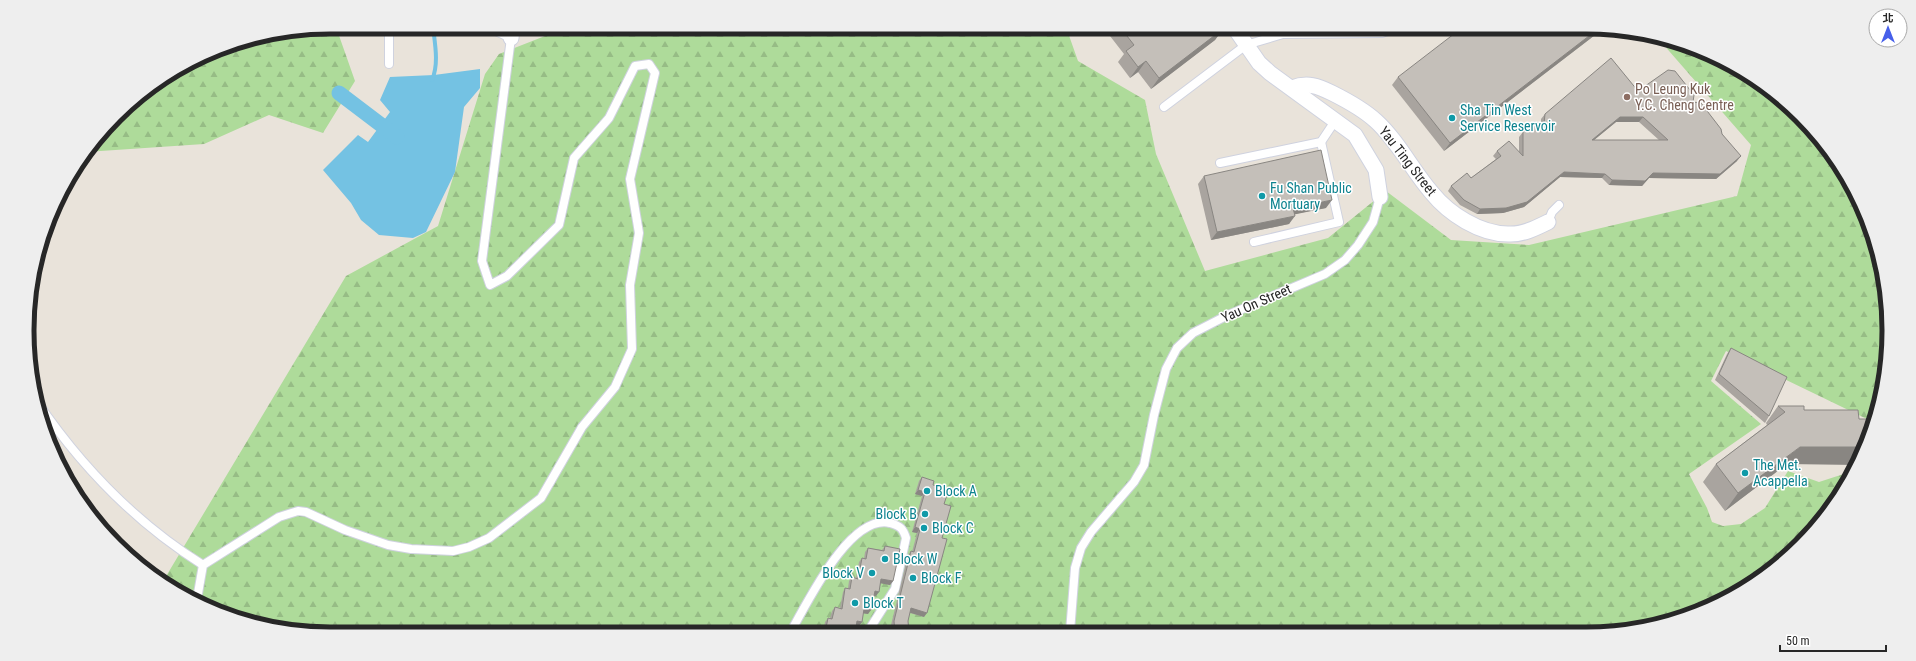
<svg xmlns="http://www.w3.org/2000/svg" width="1916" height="661" viewBox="0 0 1916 661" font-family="'Roboto Condensed','Noto Sans TC',sans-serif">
<defs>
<pattern id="forest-firs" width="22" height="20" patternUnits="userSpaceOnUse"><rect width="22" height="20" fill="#aedb9a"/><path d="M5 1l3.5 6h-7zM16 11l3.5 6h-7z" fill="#96bc85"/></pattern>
</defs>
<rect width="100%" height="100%" fill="#e9e3da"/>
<g fill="url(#forest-firs)">
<polygon points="336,27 355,81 323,133 269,115 204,144 86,152 130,102 215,50 272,33"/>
<path d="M568,27H1066L1078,61L1145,100L1156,154L1205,271L1328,238L1386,191L1451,240L1529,245L1737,196L1751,145L1656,36L1664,37C1682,44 1703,49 1720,59C1831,118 1892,223 1888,349C1888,369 1882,389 1879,409L1875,417L1869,420L1726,351L1711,381L1761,424L1689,474L1707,508L1712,522L1723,526L1741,524L1765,508L1788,471L1819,482L1853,471L1848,482L1786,559L1720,603L1625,631L331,634L252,624L162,583L346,276L438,226L485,74L499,54Z"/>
</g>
<polygon fill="#74c2e3" points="480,69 480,88 464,107 455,172 426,232 413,238 379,235 361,220 351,203 323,170 358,135 368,142 390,112 380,100 390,77 434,75"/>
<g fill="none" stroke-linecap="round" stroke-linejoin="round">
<path stroke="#74c2e3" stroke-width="4" d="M432,80C439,64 435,44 433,27"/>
<polyline stroke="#74c2e3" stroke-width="15" points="339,93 397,137"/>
<defs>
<g id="lane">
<polyline points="329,27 337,27"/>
<polyline points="389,64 389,27"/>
<polyline points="1164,107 1246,45 1283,34 1382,33 1399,27"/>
<polyline points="1220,163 1321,142 1335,121"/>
<polyline points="1548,222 1552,212 1559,205"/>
<polyline points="1254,242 1339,222 1321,142"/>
<path d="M36,400C80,465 136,523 203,565"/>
<polyline points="197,599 203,565 279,517 298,511 306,512 345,530 388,545 411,549 453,551 469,547 489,538 541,498 582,427 615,387 632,349 630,285 639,233 630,179 655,73 649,64 635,66 609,118 574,158 559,225 507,276 490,285 482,261 511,38 498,32 492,27"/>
<polyline points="1070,632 1075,568 1081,548 1091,532 1134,482 1144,465 1154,415 1166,369 1177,348 1193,333 1228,315 1325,274 1345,260 1358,245 1373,222 1380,197"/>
<path d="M790,633C807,604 849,514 890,523C900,526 903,528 906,538L895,589L867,633"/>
</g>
<g id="street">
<polyline points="1234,27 1259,63 1270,73 1355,135 1376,170 1380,197"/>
<polyline points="511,38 512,27"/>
<path d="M1292,88C1307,82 1318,86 1332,93C1348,101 1363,109 1376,121C1398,141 1412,170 1432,193C1449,214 1480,234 1508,234C1522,235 1536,228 1548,222"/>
</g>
</defs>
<use href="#lane" stroke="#cfd2df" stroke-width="10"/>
<use href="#street" stroke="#cfd2df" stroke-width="17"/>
<use href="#lane" stroke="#fff" stroke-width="8"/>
<use href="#street" stroke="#fff" stroke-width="15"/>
</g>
<g fill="#a9a49f" fill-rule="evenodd">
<polygon points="1103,27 1221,27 1223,29 1215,40 1151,89 1138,72 1130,78 1118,62 1124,54"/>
<polygon points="1586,27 1599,29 1595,35 1444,151 1392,85 1398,77"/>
<path d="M1638,91L1693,102L1722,134L1737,161L1716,179L1649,178L1642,186L1609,185L1602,178L1560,177L1524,207L1503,213L1477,214L1460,205L1448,191L1451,186L1471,178L1496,159L1493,156L1497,151L1519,152V137L1523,132L1541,123V119L1545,114ZM1616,122H1639L1659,140H1594Z"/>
<polygon points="1204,176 1326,208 1294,214 1289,224 1211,240 1198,184"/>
<polygon points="1731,348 1769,416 1765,423 1715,380 1727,354"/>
<polygon points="1778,406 1804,406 1787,464 1725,511 1703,482 1716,464 1767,425 1766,423"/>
<polygon points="922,477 933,485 944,504 942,538 924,617 910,613 908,621 909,633 892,633 891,625 908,555 911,551 912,552 917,533 912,532 922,496 915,494 919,481"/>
<polygon points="885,546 893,581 890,585 881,583 876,596 874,596 868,614 863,613 862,622 859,626 857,625 855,633 823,633 825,622 828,618 830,618 832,611 835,607 840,608 843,592 845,588 848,588 849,581 852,577 856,578 859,562 862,558 864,559 865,552 868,548 882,550"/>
</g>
<g fill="#898682">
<polygon points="1223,29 1215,40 1151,89 1159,78"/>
<polygon points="1598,29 1599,29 1595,35 1444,151 1450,143"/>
<polygon points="1146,61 1138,72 1130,78 1138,67"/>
<polygon points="1620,117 1643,117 1639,122 1616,122 1588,145 1592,140"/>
<polygon points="1741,156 1737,161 1716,179 1649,178 1642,186 1609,185 1612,180"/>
<polygon points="1564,172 1605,174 1602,178 1560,177 1524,207 1503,213 1477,214 1480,209"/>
<polygon points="1332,200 1326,208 1287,216 1293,208"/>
<polygon points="1295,216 1289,224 1211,240 1217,232"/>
<polygon points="1800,447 1863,447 1856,465 1787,464 1725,511 1738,493"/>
<polygon points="918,490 925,492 922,496 915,494"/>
<polygon points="915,527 920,529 917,533 912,532"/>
<polygon points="881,579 893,581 890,585 879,583"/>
<polygon points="875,591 879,592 876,596 872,595"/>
<polygon points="911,608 927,613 924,617 908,612"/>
<polygon points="864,609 871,610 868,614 861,613"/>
<polygon points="857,621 862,622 859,626 855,625"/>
</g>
<g fill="#c4bfb9" stroke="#898682" fill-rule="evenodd">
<polygon points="1120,27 1221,27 1223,29 1159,78 1146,61 1138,67 1126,51 1134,45"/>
<polygon points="1463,27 1586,27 1598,29 1450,143 1398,77"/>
<path d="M1611,58L1638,91L1668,70L1675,71L1694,95L1693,102L1701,103L1721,129L1722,134L1741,156L1720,174L1653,173L1645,181L1612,180L1605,174L1564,172L1527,202L1506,208L1480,209L1464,200L1451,186L1467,173L1471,178L1501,156L1497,151L1509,141L1523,156V132L1534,122L1544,124L1545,114ZM1620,117H1643L1668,140H1592Z"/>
<polygon points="1321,150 1332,200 1293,208 1295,216 1217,232 1204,176"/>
<polygon points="1731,348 1787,377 1769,416 1719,374"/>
<polygon points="1778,406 1804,406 1804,410 1858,410 1859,419 1871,419 1874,421 1863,447 1800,447 1738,493 1716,464 1785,412"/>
<polygon points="922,477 934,481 933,485 949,489 944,504 951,506 942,538 947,539 927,613 911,608 908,621 909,633 895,633 894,621 911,551 914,552 920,529 915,527 925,492 918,490"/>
<polygon points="885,546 900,549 893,581 881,579 879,592 875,591 871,610 864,609 862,622 857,621 855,633 825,633 828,618 832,619 835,607 842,609 845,588 850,589 852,577 858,579 862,558 866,559 868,548 884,551"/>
</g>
<circle fill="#8d6e63" stroke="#fff" stroke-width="1.5" cx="1627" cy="97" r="4"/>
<g fill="#0f9aa8" stroke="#fff" stroke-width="1.5">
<circle cx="1452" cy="118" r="4"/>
<circle cx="1262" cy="196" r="4"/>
<circle cx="1745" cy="473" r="4"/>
<circle cx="927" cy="491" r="4"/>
<circle cx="925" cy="514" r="4"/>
<circle cx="924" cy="528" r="4"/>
<circle cx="885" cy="559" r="4"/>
<circle cx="872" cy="573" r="4"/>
<circle cx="913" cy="578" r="4"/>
<circle cx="855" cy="603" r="4"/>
</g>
<g text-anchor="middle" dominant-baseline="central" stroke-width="3" stroke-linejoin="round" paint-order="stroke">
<g font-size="14" fill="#785e54" stroke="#fff" text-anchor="start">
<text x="1635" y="89">Po Leung Kuk<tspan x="1635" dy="16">Y.C. Cheng Centre</tspan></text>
</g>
<g font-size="14" fill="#0d838f" stroke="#fff" text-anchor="start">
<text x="1460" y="110">Sha Tin West<tspan x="1460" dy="16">Service Reservoir</tspan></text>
<text x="1270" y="188">Fu Shan Public<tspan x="1270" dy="16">Mortuary</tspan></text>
<text x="1753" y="465">The Met.<tspan x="1753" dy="16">Acappella</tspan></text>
<text x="935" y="491">Block A</text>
<text x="917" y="514" text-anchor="end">Block B</text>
<text x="932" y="528">Block C</text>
<text x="893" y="559">Block W</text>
<text x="864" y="573" text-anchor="end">Block V</text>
<text x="921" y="578">Block F</text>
<text x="863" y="603">Block T</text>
</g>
<g font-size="14" fill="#272727" stroke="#fff">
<text transform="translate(1408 161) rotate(52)">Yau Ting Street</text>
<text transform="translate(1256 303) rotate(-24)">Yau On Street</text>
</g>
</g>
<path d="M0 0H1916V661H0ZM330 34H1586A296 296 0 0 1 1882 330V331A296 296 0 0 1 1586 627H330A296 296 0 0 1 34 331V330A296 296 0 0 1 330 34Z" fill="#eee" fill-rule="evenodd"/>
<path fill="none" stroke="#272727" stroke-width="5" d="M330 34H1586A296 296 0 0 1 1882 330V331A296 296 0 0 1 1586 627H330A296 296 0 0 1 34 331V330A296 296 0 0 1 330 34Z"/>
<g transform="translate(1888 28)"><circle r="19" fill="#ffffff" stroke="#a9a9a9"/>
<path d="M0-3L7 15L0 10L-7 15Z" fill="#465fea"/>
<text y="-6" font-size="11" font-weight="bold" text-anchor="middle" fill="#272727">北</text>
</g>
<path d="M1780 645v6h106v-6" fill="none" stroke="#272727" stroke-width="2"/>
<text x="1786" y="645" font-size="12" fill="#272727" stroke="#ffffff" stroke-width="3" paint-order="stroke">50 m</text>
</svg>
